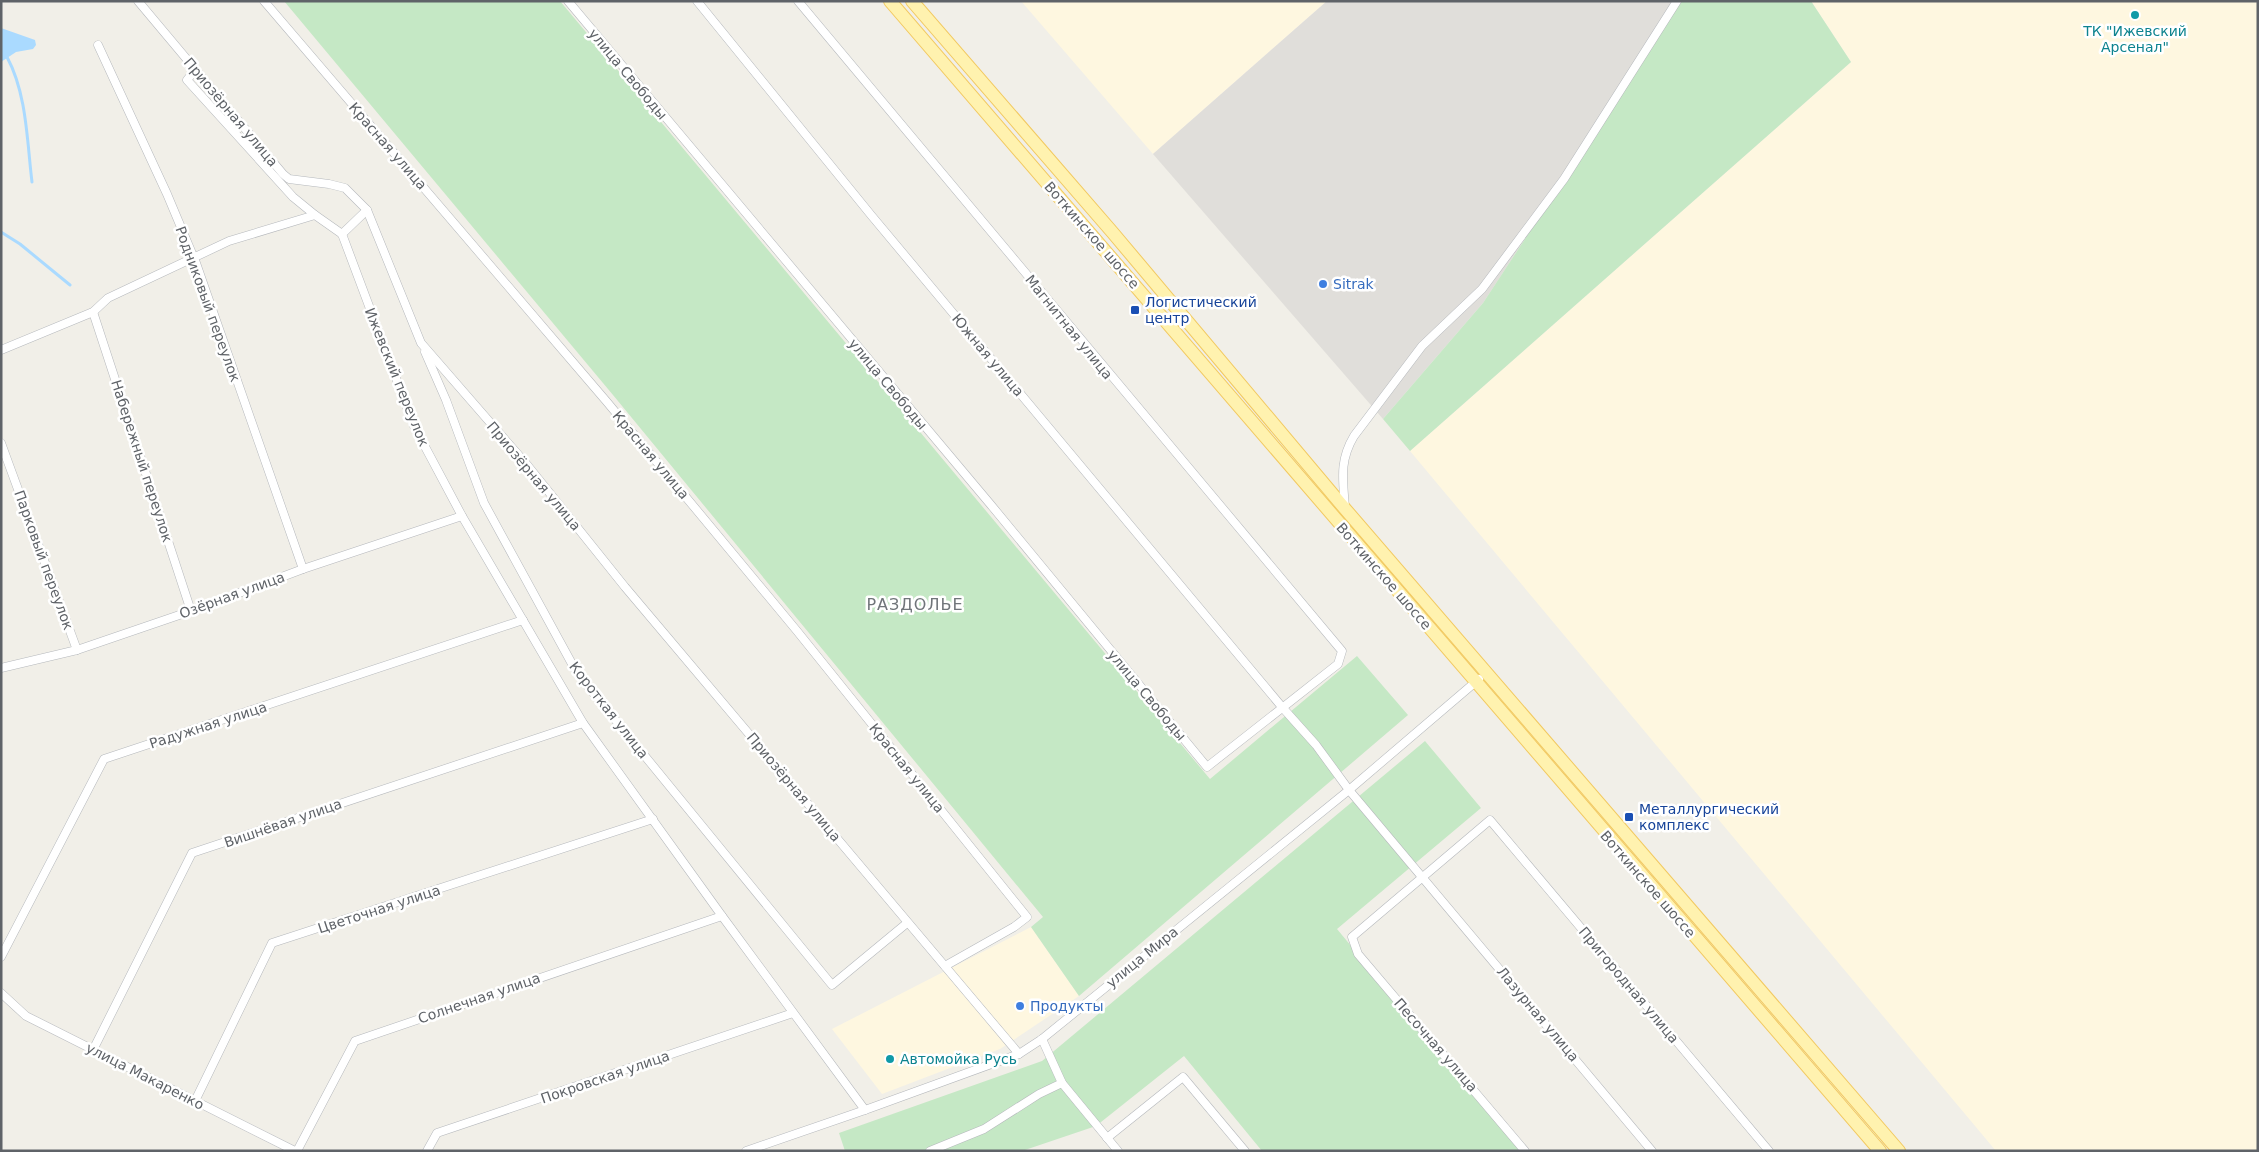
<svg xmlns="http://www.w3.org/2000/svg" width="2259" height="1152" viewBox="0 0 2259 1152" font-family="'DejaVu Sans',sans-serif">
<rect width="100%" height="100%" fill="#f1efe8"/>
<g fill="#fef7e0">
<polygon points="1021,1 1327,1 1153,154"/>
<polygon points="1811,1 2258,1 2258,1151 1996,1151 1410,451 1851,62"/>
<polygon points="1031,927 1079,996 1000,1049 882,1094 832,1029"/>
</g>
<polygon fill="#e0deda" points="1327,1 1681,1 1483,303 1383,419 1153,154"/>
<g fill="#c5e8c5">
<polygon points="284,1 560,1 1210,779 1357,656 1408,715 1079,996 1031,927 1043,917 613,395"/>
<polygon points="1681,1 1811,1 1851,62 1410,451 1383,419 1483,303"/>
<polygon points="1425,741 1481,808 1337,929 1521,1151 1262,1151 1184,1056 1096,1126 1022,1151 845,1151 839,1133 1042,1061"/>
</g>
<polygon fill="#aadaff" points="1,28 35,40 36,45 33,49 16,52 1,62"/>
<g fill="none" stroke-linecap="round" stroke-linejoin="round">
<g stroke="#aadaff" stroke-width="3">
<path d="M7,57C27,94 27,142 32,182"/>
<polyline points="1,232 20,244 70,285"/>
</g>
<defs>
<g id="street">
<polyline points="138,1 283,174 289,179 329,184 345,188 367,210 421,343 528,466 625,587 1019,1054"/>
<polyline points="264,1 607,402 797,631 1027,917 1014,927 945,966"/>
<polyline points="568,1 991,505 1207,767 1338,664 1342,651 798,1"/>
<polyline points="697,1 871,215 1282,707 1316,745 1349,790 1652,1151"/>
<polyline points="98,45 167,194 196,263 303,569"/>
<polyline points="195,70 187,80 293,197 315,215"/>
<polyline points="342,234 414,426 462,516 583,723 722,916 865,1110"/>
<polyline points="342,234 367,210"/>
<polyline points="93,312 191,611"/>
<polyline points="1,350 93,312 108,298 229,241 315,215 342,234"/>
<polyline points="425,352 446,400 484,503 577,673 832,985 907,923"/>
<polyline points="1,443 77,650"/>
<path d="M1345,508C1343,480 1339,461 1354,436L1422,346L1482,289L1564,179L1677,1"/>
<polyline points="1,668 77,650 191,611 303,569 462,516"/>
<polyline points="1,957 104,759 523,620"/>
<polyline points="1,993 26,1016 295,1151"/>
<polyline points="1042,1039 1062,1083 1118,1151"/>
<polyline points="93,1050 192,853 583,723"/>
<polyline points="195,1101 272,943 653,819"/>
<polyline points="1107,1138 1183,1077 1245,1151"/>
<polyline points="297,1151 355,1041 722,916"/>
<polyline points="427,1151 437,1133 793,1013"/>
<polyline points="746,1151 865,1110 1019,1054 1042,1039 1349,790 1479,679"/>
<polyline points="930,1151 984,1129 1039,1094 1062,1083"/>
<polyline points="1525,1151 1358,954 1352,937 1490,820 1769,1151"/>
</g>
<g id="primary">
<polyline points="890,1 1880,1151"/>
<polyline points="912,1 1113,233 1346,510 1899,1151"/>
</g>
</defs>
<use href="#street" stroke="#b5b8bc" stroke-width="9"/>
<use href="#primary" stroke="#f2c960" stroke-width="14"/>
<use href="#street" stroke="#fff" stroke-width="8"/>
<use href="#primary" stroke="#fff2af" stroke-width="12"/>
</g>
<g fill="#0f9aa8" stroke="#fff" stroke-width="2">
<circle cx="2135" cy="15" r="5"/>
<circle cx="890" cy="1059" r="5"/>
</g>
<g fill="#3f7fe0" stroke="#fff" stroke-width="2">
<circle cx="1323" cy="284" r="5"/>
<circle cx="1020" cy="1006" r="5"/>
</g>
<g fill="#1a4fb4" stroke="#fff" stroke-width="2">
<rect x="1130" y="305" width="10" height="10" rx="2.5"/>
<rect x="1624" y="812" width="10" height="10" rx="2.5"/>
</g>
<g text-anchor="middle" dominant-baseline="central" stroke-width="5" stroke-linejoin="round" paint-order="stroke">
<g font-size="14" fill="#0d838f" stroke="#fff">
<text x="2135" y="31">ТК "Ижевский<tspan x="2135" dy="16">Арсенал"</tspan></text>
<text x="900" y="1059" text-anchor="start">Автомойка Русь</text>
</g>
<g font-size="14" fill="#5f6368" stroke="#fff">
<text transform="translate(628 74) rotate(50)">улица Свободы</text>
<text transform="translate(231 112) rotate(50)">Приозёрная улица</text>
<text transform="translate(388 146) rotate(49)">Красная улица</text>
<text transform="translate(1092 235) rotate(49)">Воткинское шоссе</text>
<text transform="translate(208 304) rotate(70)">Родниковый переулок</text>
<text transform="translate(1069 327) rotate(51)">Магнитная улица</text>
<text transform="translate(988 355) rotate(50)">Южная улица</text>
<text transform="translate(397 377) rotate(68)">Ижевский переулок</text>
<text transform="translate(888 384) rotate(50)">улица Свободы</text>
<text transform="translate(651 455) rotate(50)">Красная улица</text>
<text transform="translate(142 461) rotate(72)">Набережный переулок</text>
<text transform="translate(534 476) rotate(50)">Приозёрная улица</text>
<text transform="translate(44 560) rotate(70)">Парковый переулок</text>
<text transform="translate(1384 576) rotate(49)">Воткинское шоссе</text>
<text transform="translate(232 595) rotate(-20)">Озёрная улица</text>
<text transform="translate(1147 695) rotate(50)">улица Свободы</text>
<text transform="translate(609 710) rotate(52)">Короткая улица</text>
<text transform="translate(208 725) rotate(-18)">Радужная улица</text>
<text transform="translate(907 768) rotate(51)">Красная улица</text>
<text transform="translate(794 787) rotate(50)">Приозёрная улица</text>
<text transform="translate(283 823) rotate(-19)">Вишнёвая улица</text>
<text transform="translate(1648 884) rotate(49)">Воткинское шоссе</text>
<text transform="translate(379 909) rotate(-18)">Цветочная улица</text>
<text transform="translate(1142 957) rotate(-39)">улица Мира</text>
<text transform="translate(1629 985) rotate(50)">Пригородная улица</text>
<text transform="translate(479 998) rotate(-19)">Солнечная улица</text>
<text transform="translate(1538 1014) rotate(50)">Лазурная улица</text>
<text transform="translate(1436 1045) rotate(49)">Песочная улица</text>
<text transform="translate(145 1076) rotate(27)">улица Макаренко</text>
<text transform="translate(605 1077) rotate(-19)">Покровская улица</text>
</g>
<g font-size="14" fill="#366cbe" stroke="#fff" text-anchor="start">
<text x="1333" y="284">Sitrak</text>
<text x="1030" y="1006">Продукты</text>
</g>
<g font-size="14" fill="#164399" stroke="#fff" text-anchor="start">
<text x="1145" y="302">Логистический<tspan x="1145" dy="16">центр</tspan></text>
<text x="1639" y="809">Металлургический<tspan x="1639" dy="16">комплекс</tspan></text>
</g>
<g font-size="16" letter-spacing="1" fill="#70757a" stroke="#fff">
<text x="915" y="604">РАЗДОЛЬЕ</text>
</g>
</g>
<rect width="2259" height="1152" fill="none" stroke="#5f6368" stroke-width="5"/>
</svg>
